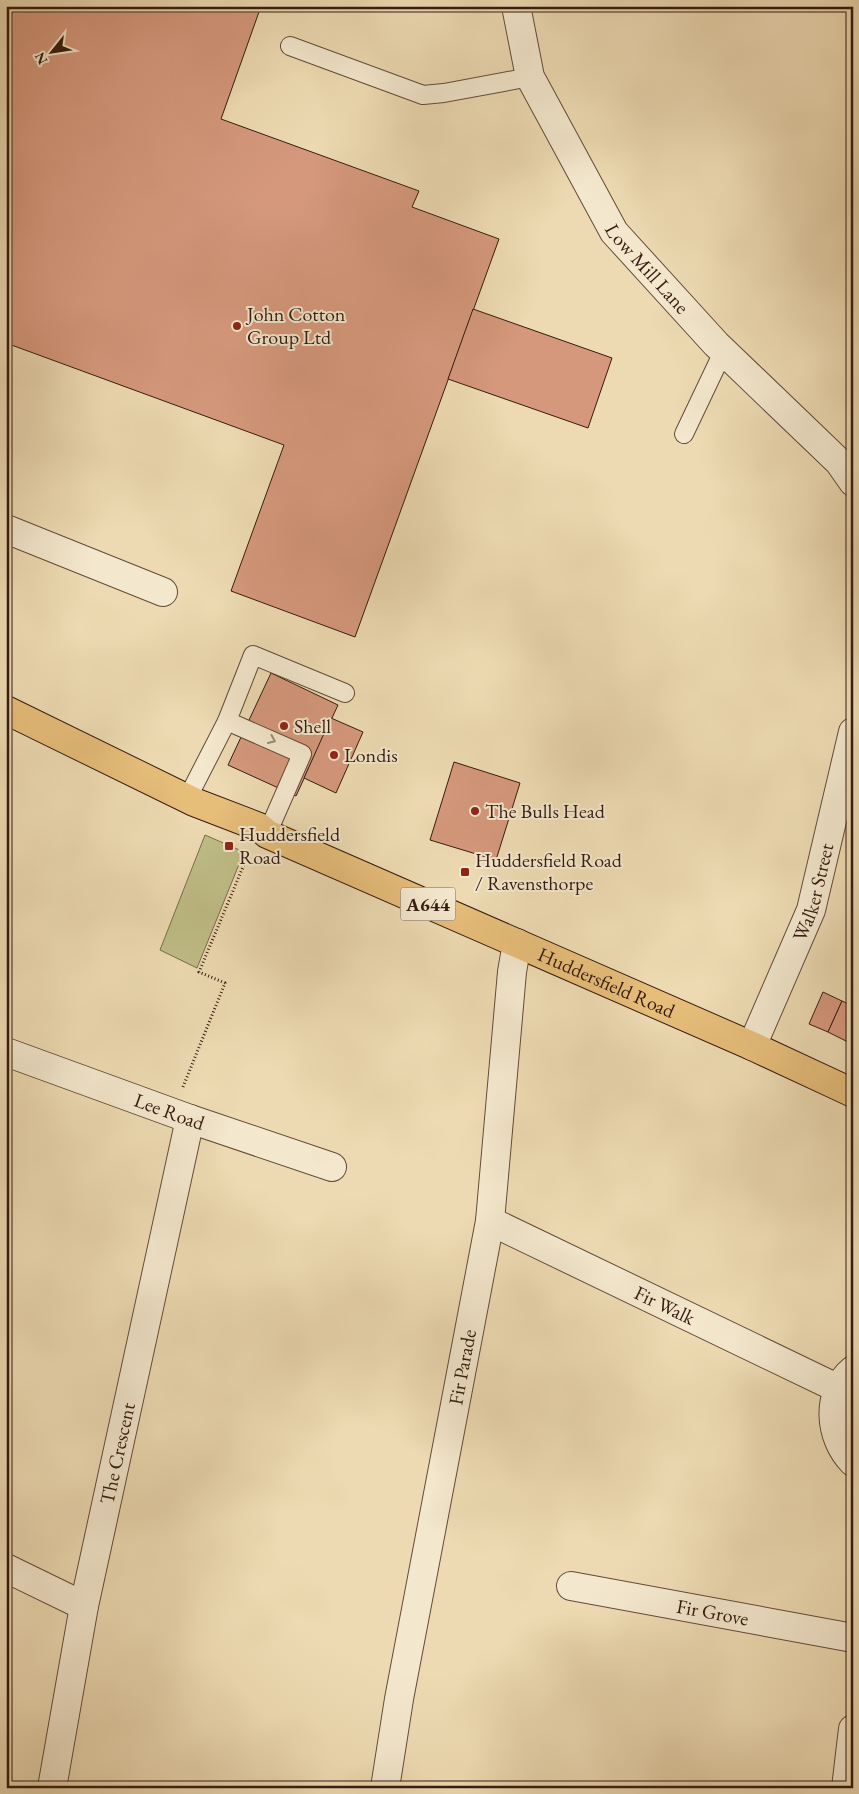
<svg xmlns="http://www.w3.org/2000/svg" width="859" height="1794" viewBox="0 0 859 1794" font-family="'EB Garamond',serif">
<rect width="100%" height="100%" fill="#eddab2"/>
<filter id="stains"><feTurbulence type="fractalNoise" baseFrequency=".004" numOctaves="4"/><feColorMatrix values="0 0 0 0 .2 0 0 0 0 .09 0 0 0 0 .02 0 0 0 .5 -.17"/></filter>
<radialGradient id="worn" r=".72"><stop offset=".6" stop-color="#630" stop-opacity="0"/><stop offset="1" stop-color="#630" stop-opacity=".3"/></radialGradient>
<polygon fill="#bfbd87" stroke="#7a6c4c" points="205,835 244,852 197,968 160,950"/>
<g fill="#d5987c" stroke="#351b10">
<polygon points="6,6 35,6 44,9 45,6 253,6 260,9 221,119 419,191 412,207 499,239 355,637 231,591 284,445 6,343"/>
<polygon points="473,309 612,358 588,428 448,379"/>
<polygon points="271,673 338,705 296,796 228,765"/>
<polygon points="331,718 363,732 336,793 304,778"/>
<polygon points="454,762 520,783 496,860 430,840"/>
<polygon points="823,992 842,1001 828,1032 809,1024"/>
<polygon points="842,1001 853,1006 853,1032 848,1042 828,1032"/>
</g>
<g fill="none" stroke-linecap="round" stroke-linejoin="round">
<defs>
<g id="service">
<polyline points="290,46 423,95 444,93 530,77"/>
<polyline points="684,434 723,352"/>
<polyline points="227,721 302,754 267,834"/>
<polyline points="187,799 227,721 253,655 345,693"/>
</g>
<g id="minor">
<path id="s1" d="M516,6L530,77L614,232L716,344L839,462L853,482"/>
<polyline points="6,529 163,592"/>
<path id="s2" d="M752,1046L811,910L853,732"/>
<path id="s3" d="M6,1052L190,1119L332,1167"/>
<path id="s4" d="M490,1221L839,1389"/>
<path d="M853,1370C825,1393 829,1438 853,1462"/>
<polyline points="6,1568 84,1606"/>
<path id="s5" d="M571,1586L853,1638"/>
<path id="s6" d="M52,1788L84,1606L190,1119"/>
<path id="s7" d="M385,1788L399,1699L490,1221L512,972L517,943"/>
<polyline points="846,1788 853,1729"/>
</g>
<g id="trunk">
<path id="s8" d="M6,710L194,802L259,827L267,834L752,1046L853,1093"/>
</g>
</defs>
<use href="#service" stroke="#634b38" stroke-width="20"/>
<use href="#minor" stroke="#634b38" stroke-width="30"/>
<use href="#trunk" stroke="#351b10" stroke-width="30"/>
<polyline stroke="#351b10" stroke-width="3" stroke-dasharray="1 2.5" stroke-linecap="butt" points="183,1087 225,983 199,972 248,855"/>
<use href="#service" stroke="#f3e7cd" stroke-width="18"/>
<use href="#minor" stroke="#f3e7cd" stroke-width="28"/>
<use href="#trunk" stroke="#e6bd79" stroke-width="28"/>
</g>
<defs><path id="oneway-chevron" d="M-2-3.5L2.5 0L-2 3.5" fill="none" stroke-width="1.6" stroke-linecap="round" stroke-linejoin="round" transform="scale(1.25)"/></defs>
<use stroke="#9e8b78" href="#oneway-chevron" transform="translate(272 740) rotate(24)"/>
<g fill="#8f2418" stroke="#f3e7cd" stroke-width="2">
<circle cx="237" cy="326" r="5"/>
<circle cx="284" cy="726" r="5"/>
<circle cx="334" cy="755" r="5"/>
<circle cx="475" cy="811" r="5"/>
<rect x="224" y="841" width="10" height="10" rx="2.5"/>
<rect x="460" y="867" width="10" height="10" rx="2.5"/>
</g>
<g text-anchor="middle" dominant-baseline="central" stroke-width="4" stroke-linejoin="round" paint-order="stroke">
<rect fill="#f3e7cd" stroke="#6e5849" stroke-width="1" x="400.5" y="887.5" width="55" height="33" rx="4"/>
<g font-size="19" font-weight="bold" fill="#351b10">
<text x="428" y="904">A644</text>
</g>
<g font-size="20" fill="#351b10" stroke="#f3e7cd">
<text stroke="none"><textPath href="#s1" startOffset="298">Low Mill Lane</textPath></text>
<text stroke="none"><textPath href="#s2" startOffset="166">Walker Street</textPath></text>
<text stroke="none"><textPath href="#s8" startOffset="660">Huddersfield Road</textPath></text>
<text stroke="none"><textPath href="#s3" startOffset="174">Lee Road</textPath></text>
<text stroke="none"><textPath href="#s4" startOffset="194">Fir Walk</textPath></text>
<text stroke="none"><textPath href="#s7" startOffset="428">Fir Parade</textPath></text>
<text stroke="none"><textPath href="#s6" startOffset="341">The Crescent</textPath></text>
<text stroke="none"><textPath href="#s5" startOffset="144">Fir Grove</textPath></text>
</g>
<g font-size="20" fill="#351b10" stroke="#f3e7cd" text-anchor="start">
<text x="247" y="314">John Cotton<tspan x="247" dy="23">Group Ltd</tspan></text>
<text x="294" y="726">Shell</text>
<text x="344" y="755">Londis</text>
<text x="485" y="811">The Bulls Head</text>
<text x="239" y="834">Huddersfield<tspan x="239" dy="23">Road</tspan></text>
<text x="475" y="860">Huddersfield Road<tspan x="475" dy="23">/ Ravensthorpe</tspan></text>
</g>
</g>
<rect width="859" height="1794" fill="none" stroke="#eddab2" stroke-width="25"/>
<rect x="8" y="8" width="844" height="1779" fill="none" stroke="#351b10" stroke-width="2.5"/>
<rect x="12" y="12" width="834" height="1769" fill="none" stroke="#351b10"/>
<g transform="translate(52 52) rotate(240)" stroke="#f3e7cd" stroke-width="4" paint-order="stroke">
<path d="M0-4L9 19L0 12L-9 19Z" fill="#351b10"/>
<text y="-8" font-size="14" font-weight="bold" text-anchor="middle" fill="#351b10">N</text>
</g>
<rect width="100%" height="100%" filter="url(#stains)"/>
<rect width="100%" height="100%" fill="url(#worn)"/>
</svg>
